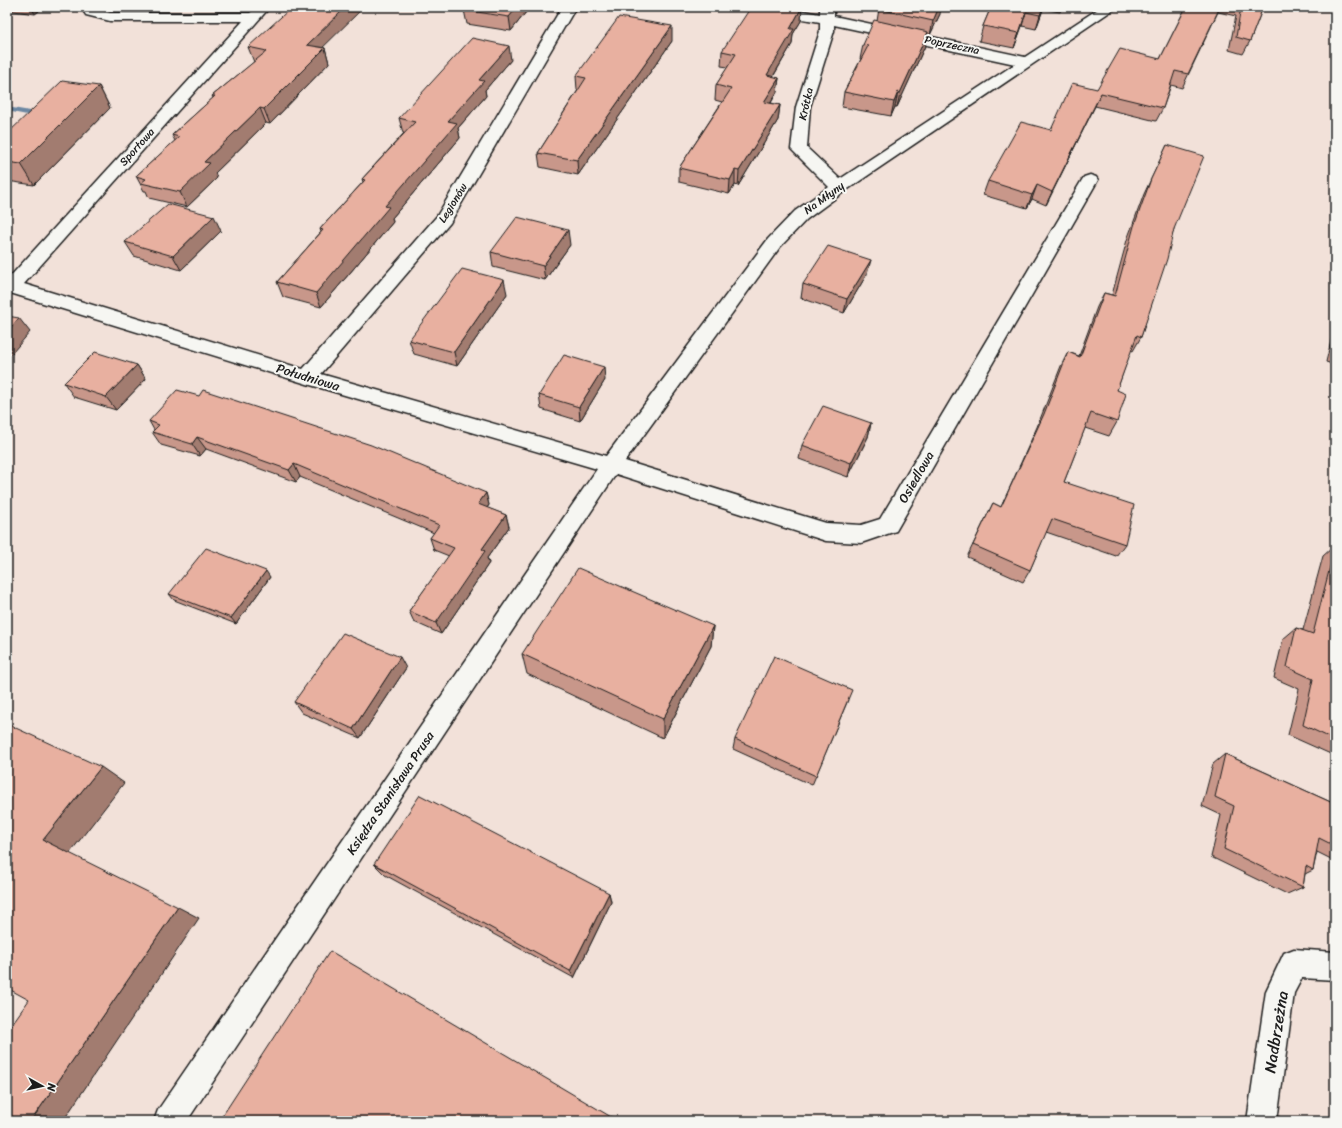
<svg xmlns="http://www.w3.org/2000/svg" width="1342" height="1128" viewBox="0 0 1342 1128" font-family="Sriracha,sans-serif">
<rect width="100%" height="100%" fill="#f2e1d9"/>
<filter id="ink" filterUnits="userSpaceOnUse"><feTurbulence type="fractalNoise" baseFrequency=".025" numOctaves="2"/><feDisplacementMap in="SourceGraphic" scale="8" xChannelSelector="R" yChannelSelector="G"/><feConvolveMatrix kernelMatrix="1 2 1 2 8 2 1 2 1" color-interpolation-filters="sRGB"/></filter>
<g filter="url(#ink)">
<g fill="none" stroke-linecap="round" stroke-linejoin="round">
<polygon fill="#6c87a2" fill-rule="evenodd" points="7,107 30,111 31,113 27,115 7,111"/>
<defs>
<g id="minor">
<path d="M88,7H102L100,10L110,13H250L256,7H270L24,284L303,369L437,216L562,7H576L450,223L321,374L606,456L768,239L795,211L829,187L791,149L796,107L820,31V22L757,11L752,10L750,7H781L820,14V7H834V16L1025,57L1101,7H1117L845,191L807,219L780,247L625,461L826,523L861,525L880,519L1082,180L1084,177L1090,175L1096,177L1098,180L896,531L861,543L826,541L616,474L187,1121H154L158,1110L597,469L307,384L7,292V280L243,21H110L86,15L84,12ZM834,25L1015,64L840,179L807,148L810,107L834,31Z"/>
<polygon points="1294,949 1335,952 1335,980 1302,978 1294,993 1277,1121 1247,1121 1266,991 1284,953"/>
</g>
</defs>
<use href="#minor" stroke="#1c1c1c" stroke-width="3"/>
<use href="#minor" fill="#f6f6f2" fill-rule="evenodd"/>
</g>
<g fill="#c8978a" stroke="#1c1c1c">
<polygon points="7,7 44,7 35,14 7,10"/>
<polygon points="467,7 530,7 511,31 467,24 464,10"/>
<polygon points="802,7 801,21 793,34 792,44 773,77 779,78 777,92 771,103 780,105 778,120 738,186 735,185 729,194 679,182 679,168 722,102 715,100 716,85 728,67 721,66 722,51"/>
<polygon points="991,7 1062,7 1060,12 1043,9 1036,29 1022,26 1014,48 979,41 983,26"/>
<polygon points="1186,7 1263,7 1250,41 1243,54 1229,50 1236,16 1218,12 1182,88 1171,85 1163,108 1156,121 1095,106 1046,205 1032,199 1027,208 983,195 988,181 1051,130 1097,89 1160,59"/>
<polygon points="879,9 940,14 930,35 927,35 925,46 897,107 895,107 891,116 842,107 844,92 861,59 860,59 863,45 877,21"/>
<polygon points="672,41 578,175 540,167 538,153 578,90 577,90 576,76"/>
<polygon points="248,47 325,48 329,63 270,124 266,123 215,173 217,178 187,207 149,198 146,191 144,191 136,176 175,141 172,135 213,98 212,96 254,62"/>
<polygon points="511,60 485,90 486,96 458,128 460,138 392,218 393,222 321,307 283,297 277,282 321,232 320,229 363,182 362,179 404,133 403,133 399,118"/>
<polygon points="99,86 110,108 34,185 7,181 7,134"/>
<polygon points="1167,145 1174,229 1141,337 1133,351 1131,350 1117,390 1117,422 1109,436 1085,428 1064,482 1125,544 1116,556 1046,532 1030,570 1023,582 967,557 993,503 1001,507 1037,427 1061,366 1068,352 1079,356 1097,307 1104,293 1112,295 1127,240 1144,194"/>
<polygon points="221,231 181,270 134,256 125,242"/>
<polygon points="570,245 545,280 493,267 491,252"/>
<polygon points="867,274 844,313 801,298 803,284"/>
<polygon points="507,294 457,366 414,354 409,340"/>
<polygon points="1335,324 1335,365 1326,362"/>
<polygon points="137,365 146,379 116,410 74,397 64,383"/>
<polygon points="605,380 580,421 541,409 539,395"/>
<polygon points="149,421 486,493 489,505 487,508 506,515 509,527 487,558 489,563 441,634 414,622 409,611 449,556 434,550 430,538 434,533 300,477 296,482 206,449 200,456 161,445 152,432 154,430"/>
<polygon points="871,423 868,437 848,477 799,459 802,445"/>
<polygon points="1335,534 1335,756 1288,735 1299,689 1274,678 1283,639 1296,628 1303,630 1323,556 1332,548"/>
<polygon points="270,577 236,624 174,600 169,594"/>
<polygon points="713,626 711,646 663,738 527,674 522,654"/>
<polygon points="406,668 360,738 302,713 294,702"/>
<polygon points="848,700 812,785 733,749 735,739"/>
<polygon points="1225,754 1335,804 1335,861 1317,852 1313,870 1305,874 1303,887 1287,894 1211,857 1221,815 1202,806 1213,764"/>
<polygon points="374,864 609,893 611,902 574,978 385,875"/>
</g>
<g fill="#a27b70" stroke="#1c1c1c">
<polygon points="31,7 44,7 35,14"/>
<polygon points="346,7 364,7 311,59 307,45"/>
<polygon points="517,7 530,7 511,31 509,17"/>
<polygon points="802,7 801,21 793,34 792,44 765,90 767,75 790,29"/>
<polygon points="939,7 941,7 940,14 930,35 933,21"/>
<polygon points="1043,7 1044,7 1036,29 1040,15"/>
<polygon points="1026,12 1022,26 1014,48"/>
<polygon points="672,26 672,41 578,175 577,160"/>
<polygon points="928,32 925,46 897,107 900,93"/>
<polygon points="509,46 511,60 485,90 486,96 458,128 460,138 392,218 393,222 321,307 316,293 385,206 479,80"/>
<polygon points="325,48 329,63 270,124 264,109"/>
<polygon points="779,78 777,92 763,116 764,102"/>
<polygon points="99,86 110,108 34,185 21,164"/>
<polygon points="898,92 895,107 891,116 894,102"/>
<polygon points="1101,93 1095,106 1046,205 1052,192"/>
<polygon points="780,105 778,120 738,186 739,171"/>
<polygon points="260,108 266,123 215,173 217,178 187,207 180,192 204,162"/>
<polygon points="735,170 735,185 729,194 730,180"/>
<polygon points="1037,185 1032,199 1027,208 1032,195"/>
<polygon points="214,216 221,231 181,270 173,256"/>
<polygon points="568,230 570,245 545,280 543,266"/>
<polygon points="871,260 867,274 844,313 847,299"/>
<polygon points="504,280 507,294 457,366 454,352"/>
<polygon points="19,318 30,332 7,359 7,332"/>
<polygon points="137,365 146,379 116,410 106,397"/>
<polygon points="604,367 605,380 580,421 579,407"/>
<polygon points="871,423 868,437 848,477 851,463"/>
<polygon points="197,437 206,449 200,456 192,444"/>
<polygon points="294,464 300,477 296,482 289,470"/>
<polygon points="486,493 489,505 481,516 478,504"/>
<polygon points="506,515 509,527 487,558 489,563 441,634 436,623 482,549"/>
<polygon points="266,571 270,577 236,624 231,618"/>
<polygon points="713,626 711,646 663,738 663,719"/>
<polygon points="400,657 406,668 360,738 353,729"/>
<polygon points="101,767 124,783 69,854 43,840"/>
<polygon points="609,893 611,902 574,978 570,971"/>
<polygon points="178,907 199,918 63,1121 31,1121"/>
</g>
<g fill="#e8b0a0" stroke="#1c1c1c">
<polygon points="292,7 346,7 307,45 325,48 264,109 260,108 204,162 210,163 180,192 141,183 146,179 136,176 179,137 172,135 215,96 212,96 267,51 248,47"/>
<polygon points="467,7 517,7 509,17 464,10"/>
<polygon points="751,7 802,7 790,29 794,29 767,75 779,78 764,102 780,105 739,171 735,170 730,180 679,168 731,89 716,85 736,54 722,51"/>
<polygon points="880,7 939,7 933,21 879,9"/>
<polygon points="991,7 1043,7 1040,15 1026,12 1019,33 983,26"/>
<polygon points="1186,7 1220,7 1188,74 1175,71 1163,108 1101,93 1052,192 1037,185 1032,195 988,181 1021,122 1051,130 1072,83 1097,89 1120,49 1160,59"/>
<polygon points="1241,7 1263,7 1250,41 1236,37"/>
<polygon points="619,17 672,26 577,160 538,153 586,78 576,76"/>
<polygon points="874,20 928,32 900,93 898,92 894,102 844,92 868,46 863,45"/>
<polygon points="472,38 509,46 479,80 484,81 448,121 457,123 385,206 389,207 316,293 277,282 323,230 320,229 365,180 362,179 415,122 399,118"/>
<polygon points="62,81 99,86 21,164 7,162 7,134"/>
<polygon points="1167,145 1204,156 1174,229 1167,259 1141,337 1137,335 1117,390 1126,394 1117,422 1091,413 1064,482 1134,505 1125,544 1052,519 1030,570 973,545 993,503 1001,507 1044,414 1068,352 1080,357 1104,293 1115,296 1134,226 1151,179"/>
<polygon points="168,204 214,216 173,256 125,242"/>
<polygon points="517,217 568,230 543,266 491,252"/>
<polygon points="828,246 871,260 847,299 803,284"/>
<polygon points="462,269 504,280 454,352 409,340"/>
<polygon points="7,316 19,318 7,332"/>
<polygon points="95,352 137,365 106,397 64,383"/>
<polygon points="564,355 604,367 579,407 539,395"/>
<polygon points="177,390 199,396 203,390 371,445 486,493 478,504 506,515 482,549 485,551 436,623 409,611 454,548 430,538 439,525 294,464 289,470 197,437 192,444 152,432 159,425 149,421"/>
<polygon points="823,406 871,423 851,463 802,445"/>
<polygon points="1335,547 1335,740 1303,725 1313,679 1287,667 1296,628 1313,634"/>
<polygon points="206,548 266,571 231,618 169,594"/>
<polygon points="578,568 713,626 663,719 522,654"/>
<polygon points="343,633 400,657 353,729 294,702"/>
<polygon points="774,656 852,690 816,776 735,739"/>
<polygon points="7,724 101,767 43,840 178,907 31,1121 7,1121 7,1031 29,1000 7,988"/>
<polygon points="1225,754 1335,804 1335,846 1319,838 1313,870 1306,866 1303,887 1224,849 1234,806 1215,797"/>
<polygon points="420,795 609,893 570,971 374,864"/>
<polygon points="330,951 618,1121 219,1121"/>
</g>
</g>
<g text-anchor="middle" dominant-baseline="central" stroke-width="4" stroke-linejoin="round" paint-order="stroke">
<g font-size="11" fill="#1c1c1c" stroke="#f6f6f2">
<text transform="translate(952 45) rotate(12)">Poprzeczna</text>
<text transform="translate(806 104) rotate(-77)">Krótka</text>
<text transform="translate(137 147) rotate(-48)">Sportowa</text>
<text transform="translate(824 198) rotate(-36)">Na Młyny</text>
<text transform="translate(453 203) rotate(-58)">Legionów</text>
</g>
<g font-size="13" fill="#1c1c1c" stroke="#f6f6f2">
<text transform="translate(308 377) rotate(17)">Południowa</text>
<text transform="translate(916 477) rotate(-60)">Osiedlowa</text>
<text transform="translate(390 793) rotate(-56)">Księdza Stanisława Prusa</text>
</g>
<g font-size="16" fill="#1c1c1c" stroke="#f6f6f2">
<text transform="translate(1276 1032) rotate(-81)">Nadbrzeżna</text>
</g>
</g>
<rect width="1342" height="1128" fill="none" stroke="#f6f6f2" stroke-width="24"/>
<rect x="12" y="12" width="1318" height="1104" fill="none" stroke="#1c1c1c" stroke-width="1.5" filter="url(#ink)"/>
<g transform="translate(42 1086) rotate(98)" stroke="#f6f6f2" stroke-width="3" paint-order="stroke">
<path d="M0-3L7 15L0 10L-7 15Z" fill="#1c1c1c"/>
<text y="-6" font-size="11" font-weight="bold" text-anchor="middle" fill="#1c1c1c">N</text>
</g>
</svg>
